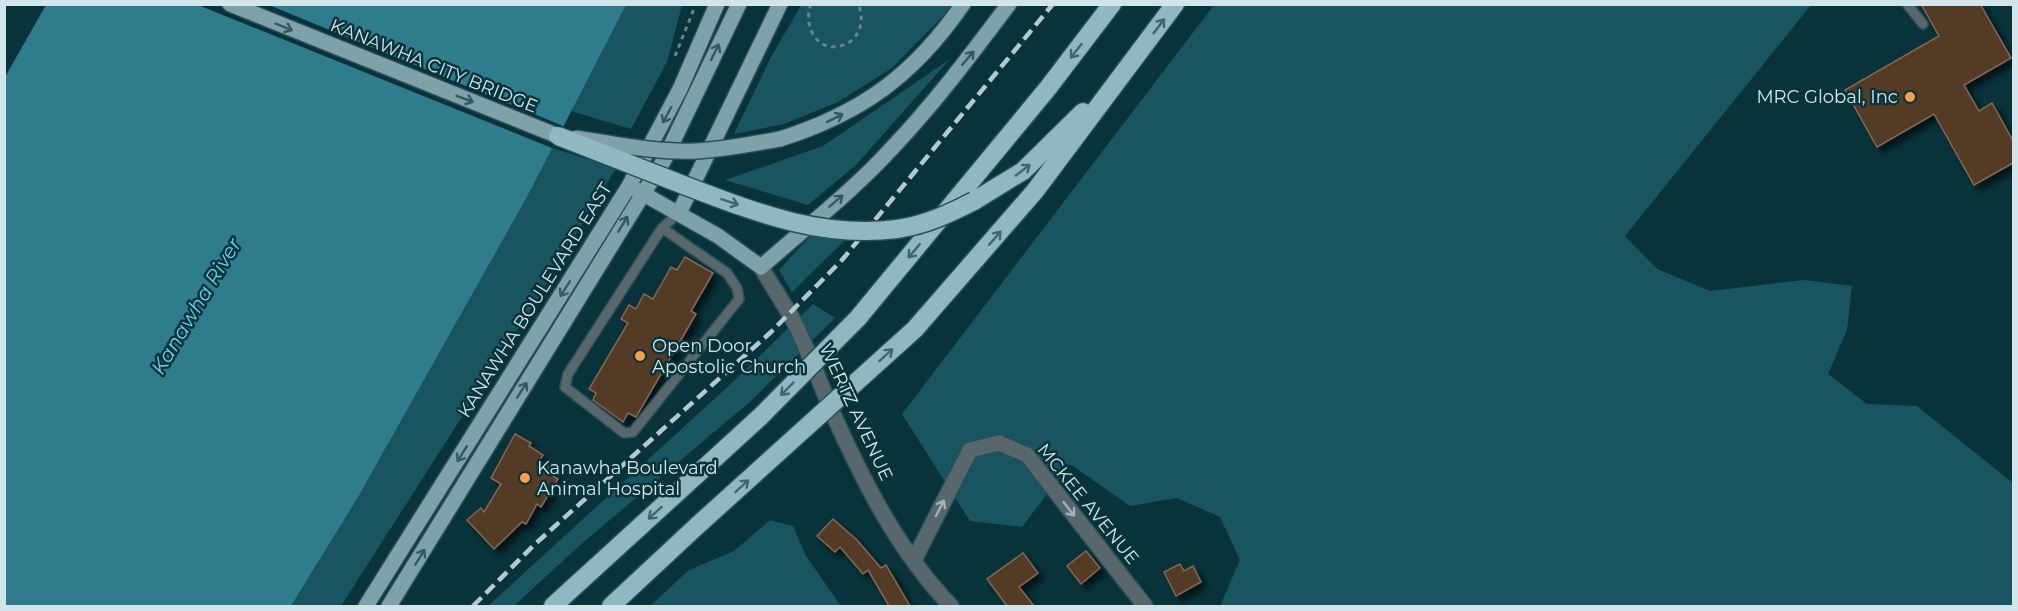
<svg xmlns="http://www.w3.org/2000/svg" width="2018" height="611" viewBox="0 0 2018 611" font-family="Montserrat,sans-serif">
<defs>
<filter id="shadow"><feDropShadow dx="5.5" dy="5.5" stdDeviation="3" flood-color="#0009"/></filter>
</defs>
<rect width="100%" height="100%" fill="#08333b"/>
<g fill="#195561">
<polygon points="626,5 682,5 667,62 631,129 571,111"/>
<polygon points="801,5 954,5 892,68 838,102 784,124 734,134 771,57"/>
<polygon points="1214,5 1811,5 1625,236 1657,269 1710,291 1804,280 1852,286 1847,330 1828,374 1867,404 1917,406 2013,483 2013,606 1220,606 1240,560 1220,517 1177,498 1130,506 1070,464 1022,527 970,521 902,414"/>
<polygon points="950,59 856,165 808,205 725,180 823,146"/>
<polygon points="552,148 616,168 538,298 341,606 291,606 357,499 527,197"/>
<polygon points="813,233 845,240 792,292 779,270"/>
<polygon points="813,304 835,318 752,400 579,546 514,606 488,606 735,380"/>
<polygon points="770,520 793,526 806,556 841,606 650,606 689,570 734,551"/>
</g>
<polygon fill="#2e7c8c" points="46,5 626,5 527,197 357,499 291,606 5,606 5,77"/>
<polygon fill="#08333b" points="198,5 269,5 563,126 552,148"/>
<g fill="#533a27" stroke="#846854" stroke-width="1.5" filter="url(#shadow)">
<polygon points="1921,4 1980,4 2011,58 1964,85 1979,111 1992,103 2013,141 2013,163 1974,185 1934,114 1877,147 1845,90 1939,36"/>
<polygon points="685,257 713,273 691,311 696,314 636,417 628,413 623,422 593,400 596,393 589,389 628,323 621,319 629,305 636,309 644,294 653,299 671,267 677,270"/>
<polygon points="515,434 531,443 529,446 543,455 539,462 553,470 551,475 558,479 541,507 537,504 526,524 522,522 494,549 467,520 481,508 484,512 501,484 491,478"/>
<polygon points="833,519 857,540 881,568 886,565 910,606 889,606 868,570 863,574 840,547 835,552 817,536"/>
<polygon points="1086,551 1100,568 1081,584 1067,566"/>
<polygon points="1023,553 1038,573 1019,587 1034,606 1007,606 987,579"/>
<polygon points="1180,564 1184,571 1193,566 1201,582 1176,596 1164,572"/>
</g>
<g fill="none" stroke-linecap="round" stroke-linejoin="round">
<defs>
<g id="lane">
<polyline points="1907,4 1923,24"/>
<polyline points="662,228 727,273 737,288 739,299 633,432 624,433 565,387 568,374 662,228 679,213"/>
</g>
<g id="street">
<path d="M761,267C771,284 782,301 792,318C807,346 818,378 830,407C861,477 897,550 951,606"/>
<polyline points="914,560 970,450 999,443 1027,455 1145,606"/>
</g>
<g id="primary">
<polyline points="230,4 558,136"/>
<path d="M780,139C862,113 914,75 963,4"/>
<path d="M633,188L718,236L761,267C805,228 853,191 893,147C935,103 972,53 1009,4"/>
<polyline points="679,213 780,4"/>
<polyline points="366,606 629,186 680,89 717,4"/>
<polyline points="389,606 664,160 739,4"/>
</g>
<g id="highway">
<polyline points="974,201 1023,171 1083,112"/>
<polyline points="858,318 1048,88 1112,4"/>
<polyline points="915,329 1035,191 1175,4"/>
<polyline points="553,606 760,417"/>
<polyline points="611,606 698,525"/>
</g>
</defs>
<use href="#lane" stroke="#284f57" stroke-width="12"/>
<use href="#street" stroke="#284f57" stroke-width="18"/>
<use href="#primary" stroke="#284f57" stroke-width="18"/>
<use href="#highway" stroke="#284f57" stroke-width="21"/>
<g stroke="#64858c" stroke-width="3" stroke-dasharray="4.5 4.5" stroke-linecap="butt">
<path d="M811,4C803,23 815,52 840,46C859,42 866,21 858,4"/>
<polyline points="675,56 696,4"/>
</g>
<use href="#lane" stroke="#57676c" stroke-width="9"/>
<use href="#street" stroke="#57676c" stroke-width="15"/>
<use href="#primary" stroke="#7fa1aa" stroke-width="15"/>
<use href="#highway" stroke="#8fb8c2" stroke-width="18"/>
<polyline stroke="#b2c9d0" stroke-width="4.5" stroke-dasharray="12 6" stroke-linecap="butt" points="473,606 534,545 771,332 842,260 1053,4"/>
<defs>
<path id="primary-bridge" d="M576,138C616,144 657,153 697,151C725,149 752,144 780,139"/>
<g id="highway-bridge">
<path d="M558,136C599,152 640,168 681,184C752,211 820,239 897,229C925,225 949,214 974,201"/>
<polyline points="760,417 858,318"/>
<polyline points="698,525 915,329"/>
</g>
</defs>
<use href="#primary-bridge" stroke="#284f57" stroke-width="18" stroke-linecap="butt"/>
<use href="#highway-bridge" stroke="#284f57" stroke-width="21" stroke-linecap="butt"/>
<use href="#primary-bridge" stroke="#7fa1aa" stroke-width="15"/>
<use href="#highway-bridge" stroke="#8fb8c2" stroke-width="18"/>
</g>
<defs><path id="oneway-shaft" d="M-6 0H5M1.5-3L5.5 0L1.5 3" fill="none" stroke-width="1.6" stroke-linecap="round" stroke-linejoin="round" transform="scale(1.5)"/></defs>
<g stroke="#3e6871">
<use href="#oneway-shaft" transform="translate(1159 26) rotate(-53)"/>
<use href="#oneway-shaft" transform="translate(1076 51) rotate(128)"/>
<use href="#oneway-shaft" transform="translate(1023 170) rotate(-38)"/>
<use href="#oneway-shaft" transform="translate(730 202) rotate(19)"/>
<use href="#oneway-shaft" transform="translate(995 238) rotate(-49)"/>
<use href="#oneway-shaft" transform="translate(914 251) rotate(130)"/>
<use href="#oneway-shaft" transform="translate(886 355) rotate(-42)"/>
<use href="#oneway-shaft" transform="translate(787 389) rotate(135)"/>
<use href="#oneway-shaft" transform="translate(742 486) rotate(-42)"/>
<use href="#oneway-shaft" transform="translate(655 513) rotate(137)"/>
</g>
<g stroke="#325a62">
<use href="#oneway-shaft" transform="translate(284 27) rotate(22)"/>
<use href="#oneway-shaft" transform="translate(715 52) rotate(-64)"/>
<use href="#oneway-shaft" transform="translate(968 58) rotate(-50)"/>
<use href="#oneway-shaft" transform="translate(465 99) rotate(21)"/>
<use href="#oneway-shaft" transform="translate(667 115) rotate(118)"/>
<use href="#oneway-shaft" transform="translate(835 118) rotate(-27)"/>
<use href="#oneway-shaft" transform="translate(836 201) rotate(-41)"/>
<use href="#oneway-shaft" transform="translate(623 224) rotate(-59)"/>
<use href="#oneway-shaft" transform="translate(565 289) rotate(122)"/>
<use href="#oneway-shaft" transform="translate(522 390) rotate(-58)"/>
<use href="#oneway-shaft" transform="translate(462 454) rotate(122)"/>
<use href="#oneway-shaft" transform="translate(420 557) rotate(-59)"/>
</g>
<g stroke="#a0b3b8">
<use href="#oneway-shaft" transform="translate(940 508) rotate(-63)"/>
<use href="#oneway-shaft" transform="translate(1069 509) rotate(52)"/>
</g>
<g fill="#fb9e50" stroke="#08333b" stroke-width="2">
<circle cx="1910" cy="97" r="6"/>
<circle cx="640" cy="356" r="6"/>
<circle cx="525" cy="478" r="6"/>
</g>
<g text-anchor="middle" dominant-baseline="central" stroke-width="5" stroke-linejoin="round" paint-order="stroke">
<g font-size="18" fill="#d1e5eb" stroke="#08333b">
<text transform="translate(434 66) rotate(22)">KANAWHA CITY BRIDGE</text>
<text transform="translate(535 300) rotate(-58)">KANAWHA BOULEVARD EAST</text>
<text transform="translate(856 412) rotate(65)">WERTZ AVENUE</text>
<text transform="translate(1088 504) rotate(51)">MCKEE AVENUE</text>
</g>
<g font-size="18" fill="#d1e5eb" stroke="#08333b" text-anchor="start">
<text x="1898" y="97" text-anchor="end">MRC Global, Inc</text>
<text x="652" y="346">Open Door<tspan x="652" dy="21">Apostolic Church</tspan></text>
<text x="537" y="468">Kanawha Boulevard<tspan x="537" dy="21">Animal Hospital</tspan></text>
</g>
<g font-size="20" font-style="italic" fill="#62d4ee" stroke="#08333b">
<text transform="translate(196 306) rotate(-59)">Kanawha River</text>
</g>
</g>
<rect width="2018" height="611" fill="none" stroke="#d1e5eb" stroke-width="12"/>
</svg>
